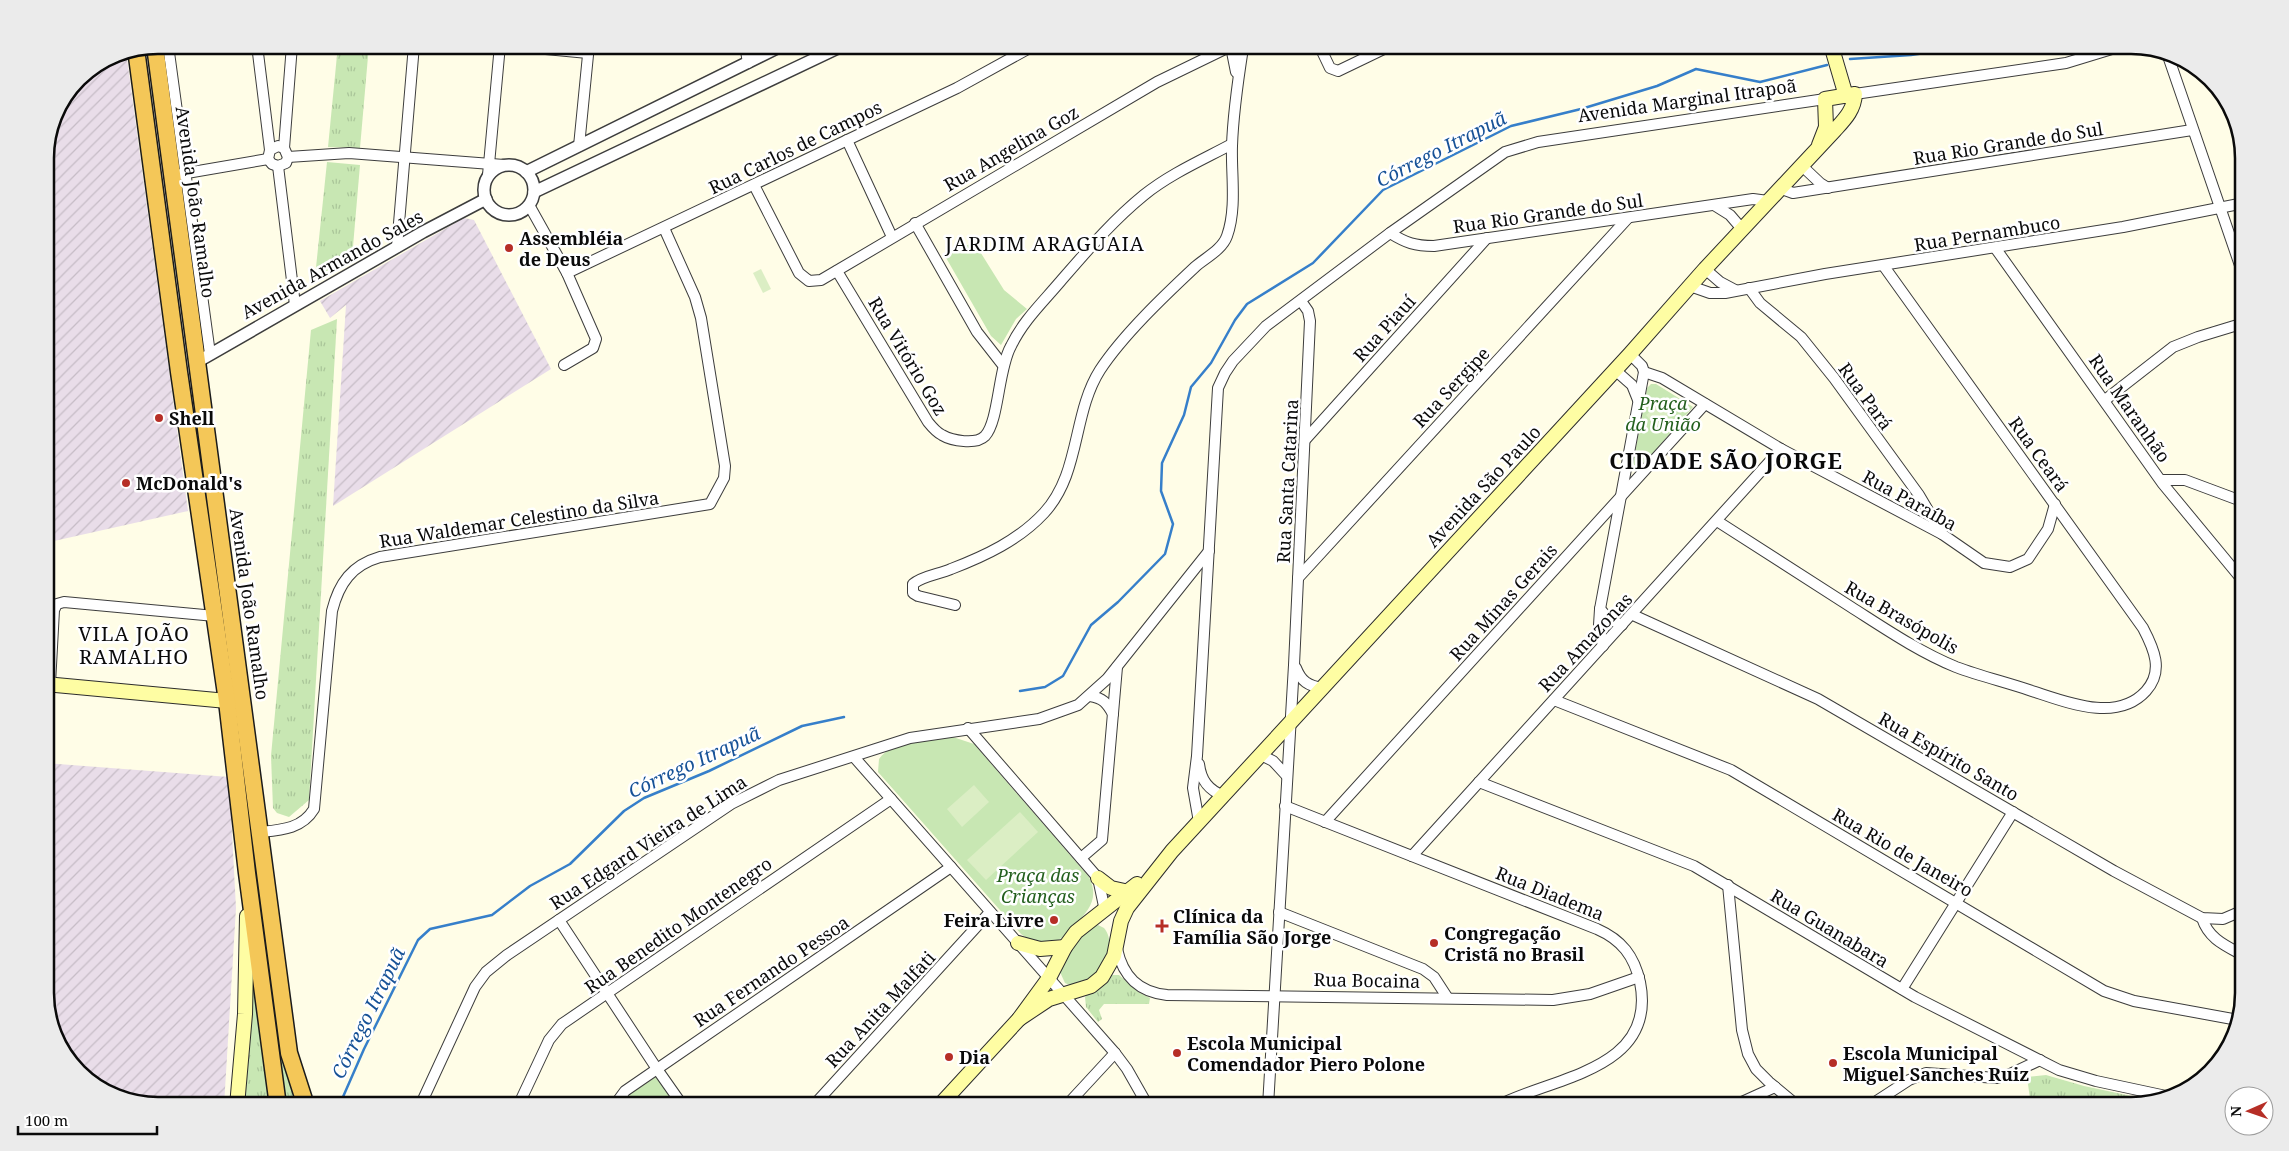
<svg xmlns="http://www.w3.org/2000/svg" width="2289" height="1151" viewBox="0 0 2289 1151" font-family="'Noto Serif',serif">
<defs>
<pattern id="industrial-furrows" width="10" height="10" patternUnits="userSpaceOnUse" patternTransform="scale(1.25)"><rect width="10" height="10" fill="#e9dde9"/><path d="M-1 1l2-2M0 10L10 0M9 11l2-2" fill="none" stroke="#c6bcc6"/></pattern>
<pattern id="grass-tufts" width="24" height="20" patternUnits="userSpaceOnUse" patternTransform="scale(1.25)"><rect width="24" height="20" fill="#c8e7b3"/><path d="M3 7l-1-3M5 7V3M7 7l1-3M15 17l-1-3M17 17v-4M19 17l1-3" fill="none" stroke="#aac599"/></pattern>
</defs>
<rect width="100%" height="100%" fill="#fffde7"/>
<g fill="url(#industrial-furrows)">
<polygon points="126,51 188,511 45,543 45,151 54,115 78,78 115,54"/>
<polygon points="464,218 474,220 551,369 333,506 346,305 330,318 320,301"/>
<polygon points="45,557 51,557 47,672 45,672"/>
<polygon points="45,763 229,777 236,908 224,1106 158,1106 108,1094 64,1056 45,1001"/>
</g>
<g fill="url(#grass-tufts)">
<polygon points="338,45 369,45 360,148 328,147"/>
<polygon points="327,162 360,165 352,258 315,277"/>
<polygon points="337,319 309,800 289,817 277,813 273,808 271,756 311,330"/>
<polygon points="1111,975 1119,975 1138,992 1150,998 1149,1004 1104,1004 1099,1010 1102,1019 1098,1022 1086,1007 1085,997"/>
<polygon points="272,976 301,1106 244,1106 253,989"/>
<polygon points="2046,1075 2084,1086 2150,1100 2131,1106 2031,1106 2027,1077"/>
</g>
<g fill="#c8e7b3">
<polygon points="974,242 1004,290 1027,309 1016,319 1001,345 991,336 945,256"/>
<polygon points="1651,384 1656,384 1693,407 1641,467 1636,468 1633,463 1647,388"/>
<path d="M953,737L974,744L1089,877C1099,898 1090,909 1075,925C1058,944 1045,952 1021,934L878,772L879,759C893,739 931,739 953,737Z"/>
<path d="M1098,925L1104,928C1122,949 1091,995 1065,983L1060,972C1065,955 1079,931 1098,925Z"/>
<polygon points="657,1076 677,1106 621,1106 629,1095"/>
</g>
<g fill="#dbeec4">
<polygon points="761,269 771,289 763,293 753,273"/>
<polygon points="1664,400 1674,412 1656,427 1646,415"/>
<polygon points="974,785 989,802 962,827 947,809"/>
<polygon points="1020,812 1038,832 986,880 967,860"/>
</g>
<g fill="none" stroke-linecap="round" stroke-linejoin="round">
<g stroke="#367fca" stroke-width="2.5">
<polyline points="1850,59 1911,55 1981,45"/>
<polyline points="1020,691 1045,687 1063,676 1091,625 1118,602 1165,554 1173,524 1161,491 1162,463 1184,415 1191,387 1211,363 1235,320 1247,304 1313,263 1383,190 1511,126 1581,109 1657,86 1696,69 1760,82 1827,65"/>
<polyline points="339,1106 364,1049 418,940 430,929 492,915 530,886 570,864 624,811 644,798 709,771 802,726 844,717"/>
</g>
<defs>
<g id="minor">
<polyline points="168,45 210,354"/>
<polyline points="257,45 270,150 268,159 272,164 278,166 286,163 288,157 284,148 278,146 270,150"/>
<polyline points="503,45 588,53"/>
<polyline points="745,45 748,63"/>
<polyline points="1319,45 1330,68 1338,71 1392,45"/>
<polyline points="1232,52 1236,72"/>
<polyline points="2167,53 2244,277"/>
<polyline points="1855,94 2066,63 2125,45"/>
<polyline points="847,140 892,237"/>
<polyline points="579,146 589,45"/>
<polyline points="284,148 292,45"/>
<polyline points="288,157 349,153 504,165"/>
<polyline points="1801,165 1820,183 1828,188"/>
<polyline points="278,166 295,305"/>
<polyline points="181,174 268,159"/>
<polyline points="488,175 500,45"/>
<polyline points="754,185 799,273 809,281 821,280 1157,82 1227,48"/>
<polyline points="1779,188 1793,193 2192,130"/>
<polyline points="529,205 567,273 596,339 593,348 564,365"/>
<polyline points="1714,205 1730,215 1742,229"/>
<polyline points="915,223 977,332 1002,364"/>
<path d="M1390,233C1406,243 1415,246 1434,246L1753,199L1768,201"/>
<polyline points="397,247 414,45"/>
<polyline points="1996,249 2163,484 2244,582"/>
<polyline points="1705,269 1720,282 1735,290"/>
<path d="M837,271L928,422C932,427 936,432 942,435C952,441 976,445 985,436C999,421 998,369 1011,346C1023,321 1042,303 1059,283C1086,252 1112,221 1144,195C1170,174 1202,160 1232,144"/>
<polyline points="567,273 957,88 1035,45"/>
<polyline points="1690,286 1710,293 1725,293 1825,274 2123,227 2244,203"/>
<polyline points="1749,288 1760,303 1801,337 1834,378 1919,495 1942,534"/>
<polyline points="1615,370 1632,385 1638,400"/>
<polyline points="1644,372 1662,378 1781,449 1942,534 1984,563 2010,567 2028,559 2048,529 2055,504"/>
<polyline points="2105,400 2173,347 2198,337 2244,323"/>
<polyline points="1305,440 1487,238"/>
<polyline points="2161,480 2185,480 2244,502"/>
<path d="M1717,521C1761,549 1806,578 1851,607C1884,628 1919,652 1956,667C1980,676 2005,682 2029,690C2064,701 2116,724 2146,691C2164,671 2154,649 2143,628L1883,265"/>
<polyline points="1298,578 1628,218"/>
<path d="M955,605L918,596L913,593V584C922,576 940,574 951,569C985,556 1019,540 1044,513C1081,473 1072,414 1100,370C1123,335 1164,296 1195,267C1205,258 1222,250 1227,236C1237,208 1231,174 1232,146C1233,113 1238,80 1243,48"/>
<polyline points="1600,609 1609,619 1622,625"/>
<polyline points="1633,615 1818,699 2114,871 2202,918 2223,919 2244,910"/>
<polyline points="1603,646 1599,625 1600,609 1644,372 1642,366 1630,354"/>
<path d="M1296,668C1301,681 1308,686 1323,688"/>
<polyline points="50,684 54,610 57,604 64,602 215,616"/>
<path d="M1090,696C1103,698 1107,703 1113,714"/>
<polyline points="1554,700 1731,770 2104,991 2134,1001 2238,1020"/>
<polyline points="968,728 1098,878 1105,911"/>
<polyline points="1261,755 1273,761 1286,775"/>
<polyline points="854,757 1115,1053 1127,1069 1148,1106"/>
<path d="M1199,764C1201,780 1208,790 1224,796"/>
<polyline points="1479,782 1694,866 1915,997 2059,1070 2096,1081 2166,1096"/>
<path d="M1285,806L1597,929C1622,940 1634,956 1640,982C1658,1071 1551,1077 1497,1106"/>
<polyline points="1199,822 1193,788 1197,756 1218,388 1225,373 1233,361 1266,326 1390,233 1505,152 1538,142 1825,99"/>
<polyline points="1325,822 1705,404"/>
<path d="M260,832C281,830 302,829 314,809L332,611C339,583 352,565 380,557L710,504L724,478L725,466L701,318L695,297L664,228"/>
<polyline points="1412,856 1781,449"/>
<polyline points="1081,858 1102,840 1117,667"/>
<polyline points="1728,885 1742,1030 1748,1054 1756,1069 1769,1082 1798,1106"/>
<polyline points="1279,912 1423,969 1434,977 1447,997"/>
<path d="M2202,918C2208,937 2222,944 2239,953"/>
<polyline points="559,920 657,1069 683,1106"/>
<path d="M1117,949C1123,976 1138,992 1167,995L1553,1000L1590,994L1639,977"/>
<polyline points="1902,989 2013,812"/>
<polyline points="1268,1102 1329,1106"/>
<polyline points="420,1106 475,987 486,972 507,955 731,804 779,780 910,738 1039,719 1078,705 1107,679 1209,551"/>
<polyline points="518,1106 549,1040 562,1024 891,799"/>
<polyline points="614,1106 625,1091 951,867"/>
<polyline points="813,1106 990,912"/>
<polyline points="1066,1106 1115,1053"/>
<polyline points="1268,1106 1294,665 1310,321 1308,311 1301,301"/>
<polyline points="1733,1106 1775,1087"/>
<polyline points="1869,1106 1909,1080 1926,1073 1997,1078 2008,1075 2040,1060"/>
</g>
<g id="tertiary">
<circle cx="509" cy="190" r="25"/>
<polyline points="526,172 783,45"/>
<polyline points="534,192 844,45"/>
<polyline points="197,362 423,232 486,199"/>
</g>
<g id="secondary">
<polyline points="1831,45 1846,96"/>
<polyline points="45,684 227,701"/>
<polyline points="1098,878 1111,888 1129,892"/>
<polyline points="1018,943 1040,949 1065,947"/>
<path d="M1019,1019L1049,999L1091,986L1102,977L1114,956L1121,921L1127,908L1172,851L1630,354L1705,269L1835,130C1845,119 1854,110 1855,94L1825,99L1826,127L1819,145"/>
<polyline points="237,1106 245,1014 247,916"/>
<polyline points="939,1106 1019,1019 1049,978 1065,947 1076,932 1137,884"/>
</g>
<g id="trunk">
<polyline points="155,46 289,1053 306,1106"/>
<polyline points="136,49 179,372 227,701 247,873 278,1106"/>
</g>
</defs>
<use href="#minor" stroke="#3d3d3d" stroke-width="12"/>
<use href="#tertiary" stroke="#3d3d3d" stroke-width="14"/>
<use href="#secondary" stroke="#2c2c2c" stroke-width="16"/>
<use href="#trunk" stroke="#1b1b1b" stroke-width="19"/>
<use href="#minor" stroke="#fff" stroke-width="10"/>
<use href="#tertiary" stroke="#fff" stroke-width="11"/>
<use href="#secondary" stroke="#fefda3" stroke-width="14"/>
<use href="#trunk" stroke="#f4c758" stroke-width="16"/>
</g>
<g fill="#b62e26" stroke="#fff" stroke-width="2">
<circle cx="509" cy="248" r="5"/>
<circle cx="159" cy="418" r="5"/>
<circle cx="126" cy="483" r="5"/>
<circle cx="1054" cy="920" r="5"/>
<path d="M1159.5 918.5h5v5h5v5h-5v5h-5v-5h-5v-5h5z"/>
<circle cx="1434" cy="943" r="5"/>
<circle cx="1177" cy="1053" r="5"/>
<circle cx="949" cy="1057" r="5"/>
<circle cx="1833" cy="1063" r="5"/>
</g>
<g text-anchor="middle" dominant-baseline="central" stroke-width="5" stroke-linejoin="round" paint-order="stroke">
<g font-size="18" fill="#0a0a0a" stroke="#fff">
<text transform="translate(1687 100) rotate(-8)">Avenida Marginal Itrapoã</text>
<text transform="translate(2008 143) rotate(-9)">Rua Rio Grande do Sul</text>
<text transform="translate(795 147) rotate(-26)">Rua Carlos de Campos</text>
<text transform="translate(1011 148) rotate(-30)">Rua Angelina Goz</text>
<text transform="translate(196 202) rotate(82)">Avenida João Ramalho</text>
<text transform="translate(1548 213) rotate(-8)">Rua Rio Grande do Sul</text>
<text transform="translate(1987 233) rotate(-9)">Rua Pernambuco</text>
<text transform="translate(332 264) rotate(-29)">Avenida Armando Sales</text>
<text transform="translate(1384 328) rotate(-48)">Rua Piauí</text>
<text transform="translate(908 356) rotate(59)">Rua Vitório Goz</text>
<text transform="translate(1451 387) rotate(-47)">Rua Sergipe</text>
<text transform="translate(1866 396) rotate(54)">Rua Pará</text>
<text transform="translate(2130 408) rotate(55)">Rua Maranhão</text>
<text transform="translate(2039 454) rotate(54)">Rua Ceará</text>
<text transform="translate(1287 481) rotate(-87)">Rua Santa Catarina</text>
<text transform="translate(1483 486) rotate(-47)">Avenida São Paulo</text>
<text transform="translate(1910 500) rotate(29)">Rua Paraíba</text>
<text transform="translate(519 519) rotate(-9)">Rua Waldemar Celestino da Silva</text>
<text transform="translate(1503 602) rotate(-48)">Rua Minas Gerais</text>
<text transform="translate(250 604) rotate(82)">Avenida João Ramalho</text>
<text transform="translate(1902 617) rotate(30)">Rua Brasópolis</text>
<text transform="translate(1585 642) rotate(-47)">Rua Amazonas</text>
<text transform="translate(1949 756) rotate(30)">Rua Espírito Santo</text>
<text transform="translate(648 842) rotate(-33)">Rua Edgard Vieira de Lima</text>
<text transform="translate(1903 852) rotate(30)">Rua Rio de Janeiro</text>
<text transform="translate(1550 893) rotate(22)">Rua Diadema</text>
<text transform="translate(678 925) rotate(-35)">Rua Benedito Montenegro</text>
<text transform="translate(1830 928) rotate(31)">Rua Guanabara</text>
<text transform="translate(771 971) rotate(-34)">Rua Fernando Pessoa</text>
<text transform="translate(1367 980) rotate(1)">Rua Bocaina</text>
<text transform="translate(880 1009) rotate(-47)">Rua Anita Malfati</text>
</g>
<g font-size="18" font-weight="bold" fill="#0a0a0a" stroke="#fff" text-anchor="start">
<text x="519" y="238">Assembléia<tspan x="519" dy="21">de Deus</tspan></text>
<text x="169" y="418">Shell</text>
<text x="136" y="483">McDonald's</text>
<text x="1173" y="916">Clínica da<tspan x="1173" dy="21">Família São Jorge</tspan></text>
<text x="1044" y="920" text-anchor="end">Feira Livre</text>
<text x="1444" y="933">Congregação<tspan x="1444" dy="21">Cristã no Brasil</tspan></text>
<text x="1187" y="1043">Escola Municipal<tspan x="1187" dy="21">Comendador Piero Polone</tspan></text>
<text x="1843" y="1053">Escola Municipal<tspan x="1843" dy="21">Miguel Sanches Ruiz</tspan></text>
<text x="959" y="1057">Dia</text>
</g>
<g font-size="18" font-style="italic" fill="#235f1d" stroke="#fff">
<text x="1663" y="403">Praça<tspan x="1663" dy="21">da União</tspan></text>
<text x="1038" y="875">Praça das<tspan x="1038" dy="21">Crianças</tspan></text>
</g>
<g font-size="19" font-style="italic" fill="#175297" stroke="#fff">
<text transform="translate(1441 149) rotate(-27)">Córrego Itrapuã</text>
<text transform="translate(694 762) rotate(-25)">Córrego Itrapuã</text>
<text transform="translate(368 1013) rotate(-64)">Córrego Itrapuã</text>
</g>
<g font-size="20" letter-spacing="1" fill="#0a0a0a" stroke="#fff">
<text x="1045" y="243">JARDIM ARAGUAIA</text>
<text x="134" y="633">VILA JOÃO<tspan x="134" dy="23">RAMALHO</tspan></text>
</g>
<g font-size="22" font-weight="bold" letter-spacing="1" fill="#0a0a0a" stroke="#fff">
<text x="1726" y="460">CIDADE SÃO JORGE</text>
</g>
</g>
<path d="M0 0H2289V1151H0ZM158 54H2131A104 104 0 0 1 2235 158V993A104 104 0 0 1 2131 1097H158A104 104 0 0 1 54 993V158A104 104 0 0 1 158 54Z" fill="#ebebeb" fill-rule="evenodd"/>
<path fill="none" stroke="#0a0a0a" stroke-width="2.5" d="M158 54H2131A104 104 0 0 1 2235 158V993A104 104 0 0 1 2131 1097H158A104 104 0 0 1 54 993V158A104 104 0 0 1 158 54Z"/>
<g transform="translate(2249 1111) rotate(268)"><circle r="24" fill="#ffffff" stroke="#9d9d9d"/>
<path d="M0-4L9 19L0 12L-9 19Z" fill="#b62e26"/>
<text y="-8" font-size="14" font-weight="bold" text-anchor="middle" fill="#0a0a0a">N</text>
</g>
<path d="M18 1126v8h139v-8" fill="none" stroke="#0a0a0a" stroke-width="2.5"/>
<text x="25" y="1126" font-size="15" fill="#0a0a0a" stroke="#ffffff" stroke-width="4" paint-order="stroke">100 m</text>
</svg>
